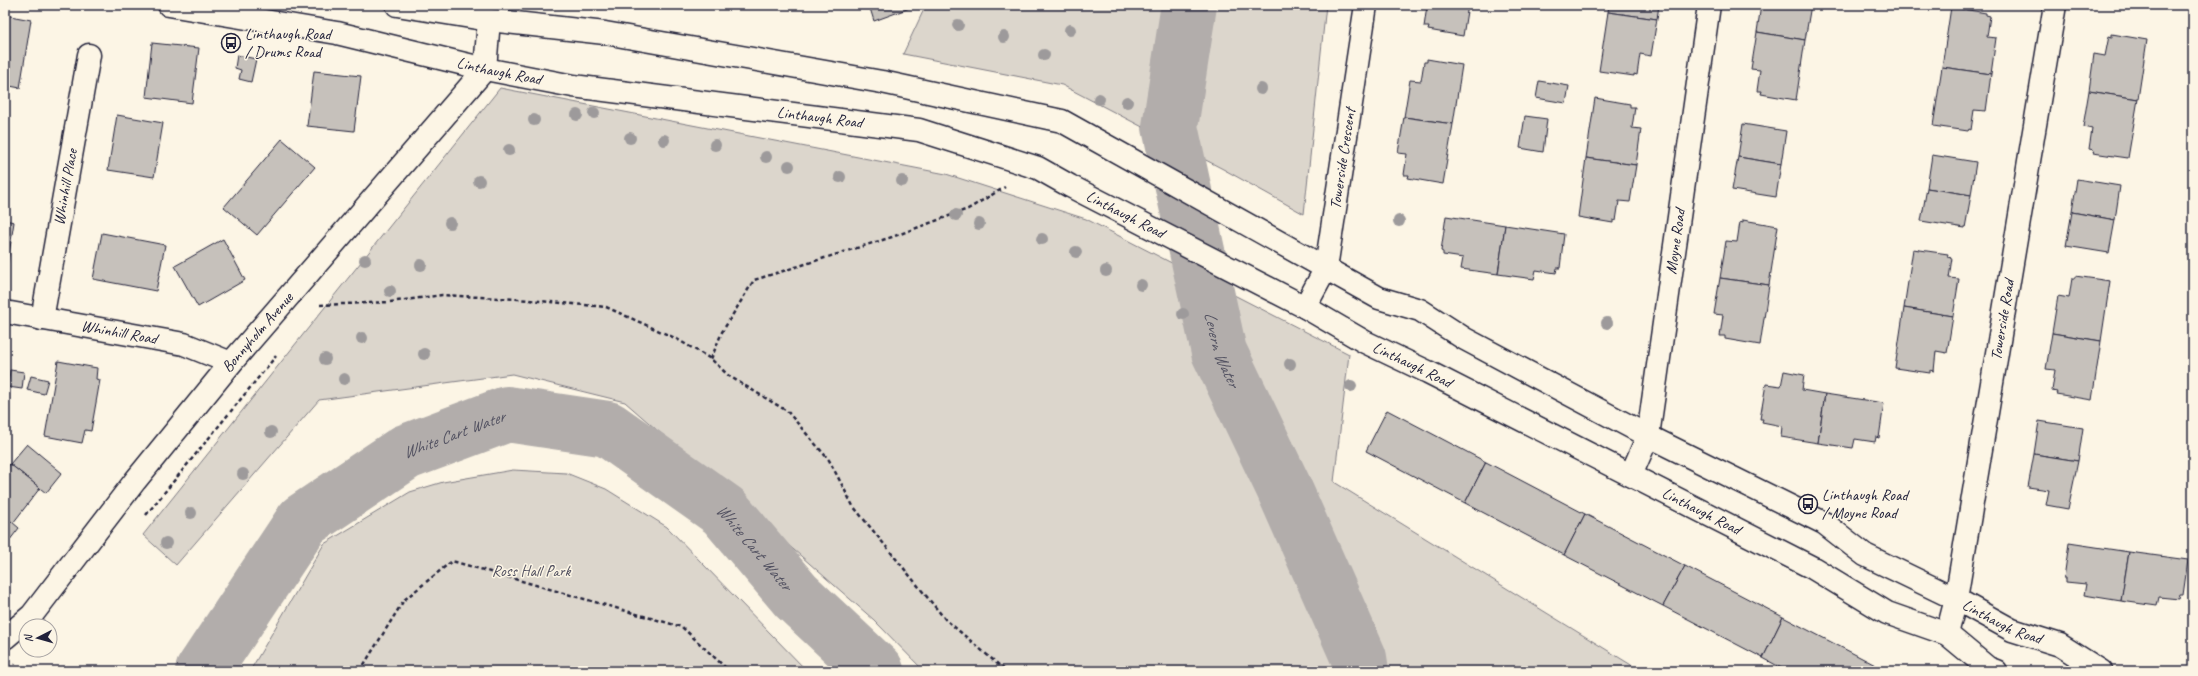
<svg xmlns="http://www.w3.org/2000/svg" width="2198" height="676" viewBox="0 0 2198 676" font-family="Caveat,sans-serif">
<rect width="100%" height="100%" fill="#fcf5e5"/>
<filter id="ink" filterUnits="userSpaceOnUse"><feTurbulence type="fractalNoise" baseFrequency=".025" numOctaves="2"/><feDisplacementMap in="SourceGraphic" scale="8" xChannelSelector="R" yChannelSelector="G"/><feConvolveMatrix kernelMatrix="1 2 1 2 8 2 1 2 1" color-interpolation-filters="sRGB"/></filter>
<g filter="url(#ink)">
<g fill="#dcd6cc" stroke="#7f7c84">
<polygon points="926,5 1326,5 1304,214 1223,169 1062,85 903,54"/>
<polygon points="500,88 946,174 1086,219 1349,354 1334,482 1641,671 924,671 874,620 625,402 512,374 319,400 176,565 143,535"/>
<polygon points="513,470 566,473 606,489 667,527 807,671 250,671 324,544 410,492 443,482"/>
</g>
<g fill="none" stroke-linecap="round" stroke-linejoin="round">
<g stroke="#b2adab" stroke-width="56">
<path id="s1" d="M1189,5L1170,127L1219,352L1283,486L1359,658L1361,671"/>
<path id="s2" d="M203,671L303,521L406,452L507,414L608,429L724,511L796,596L876,671"/>
</g>
</g>
<g fill="#c6c1bb" stroke="#22223b">
<polygon points="869,5 918,5 874,21"/>
<polygon points="1419,5 1468,5 1463,36 1428,30 1429,27 1424,27 1427,6"/>
<polygon points="1609,5 1659,5 1657,19 1608,12"/>
<polygon points="1761,5 1811,5 1805,40 1757,32"/>
<polygon points="2165,5 2186,5 2186,8"/>
<polygon points="2186,5 2193,5 2193,9 2186,8"/>
<polygon points="1951,7 1986,13 1986,15 1990,16 1987,37 1996,38 1991,74 1942,67"/>
<polygon points="1608,12 1657,19 1651,56 1640,54 1637,75 1634,74 1634,76 1599,71"/>
<polygon points="5,15 31,20 20,88 5,85"/>
<polygon points="1757,32 1805,40 1796,100 1761,94 1762,91 1757,91 1760,70 1751,69"/>
<polygon points="2112,34 2147,40 2138,99 2089,91 2094,54 2105,56 2109,36 2112,37"/>
<polygon points="152,43 199,48 192,103 146,97"/>
<polygon points="237,55 256,59 251,82 239,79 241,70 235,68"/>
<polygon points="1427,59 1462,65 1453,124 1404,117 1410,80 1421,81 1424,62 1427,62"/>
<polygon points="1942,67 1991,74 1986,111 1974,110 1971,130 1969,129 1968,131 1933,126"/>
<polygon points="314,71 361,76 354,131 307,126"/>
<polygon points="1539,81 1569,86 1566,103 1536,98"/>
<polygon points="2089,91 2138,99 2128,158 2093,153 2094,150 2089,149 2092,129 2083,127"/>
<polygon points="1595,98 1630,104 1630,107 1635,107 1632,128 1641,129 1636,165 1586,158"/>
<polygon points="117,115 163,123 154,177 108,170"/>
<polygon points="1525,116 1547,119 1543,152 1520,148"/>
<polygon points="1404,117 1453,124 1443,184 1408,178 1409,175 1404,175 1407,154 1398,153"/>
<polygon points="1743,124 1786,131 1781,164 1738,157"/>
<polygon points="282,139 315,167 257,235 224,207"/>
<polygon points="1932,155 1976,162 1971,195 1927,188"/>
<polygon points="1738,157 1781,164 1776,197 1732,190"/>
<polygon points="1586,158 1636,165 1630,202 1619,201 1616,221 1613,220 1613,223 1578,217"/>
<polygon points="2077,179 2120,186 2115,220 2072,212"/>
<polygon points="1927,188 1971,195 1965,228 1921,221"/>
<polygon points="2072,212 2115,220 2109,253 2066,246"/>
<polygon points="1446,216 1505,225 1498,274 1461,269 1463,258 1443,255 1443,252 1441,251"/>
<polygon points="5,220 14,222 7,267 5,267"/>
<polygon points="1743,220 1778,226 1769,285 1720,278 1726,241 1737,242 1740,222 1743,223"/>
<polygon points="1505,225 1564,234 1560,268 1557,268 1556,273 1536,270 1534,279 1498,274"/>
<polygon points="102,233 165,245 156,291 93,279"/>
<polygon points="223,239 245,280 198,307 175,266"/>
<polygon points="1913,249 1948,254 1947,257 1952,258 1949,278 1959,279 1953,316 1904,308"/>
<polygon points="2075,276 2110,281 2101,341 2052,333 2058,296 2069,298 2072,278 2075,278"/>
<polygon points="1720,278 1769,285 1760,345 1725,339 1725,336 1720,336 1723,315 1714,314"/>
<polygon points="1904,308 1953,316 1947,353 1936,351 1934,371 1930,370 1930,373 1895,368"/>
<polygon points="2052,333 2101,341 2092,400 2056,394 2057,392 2052,391 2055,370 2046,369"/>
<polygon points="58,361 97,368 96,379 100,380 91,431 85,430 82,443 45,436"/>
<polygon points="10,370 24,372 22,389 8,387"/>
<polygon points="1784,371 1804,375 1802,390 1825,394 1818,443 1781,437 1782,426 1762,422 1763,419 1760,419 1766,384 1781,386"/>
<polygon points="31,376 48,380 44,394 27,390"/>
<polygon points="1825,394 1884,403 1879,438 1876,437 1875,442 1855,439 1853,448 1818,443"/>
<polygon points="1387,410 1486,462 1465,503 1366,451"/>
<polygon points="2039,421 2083,428 2078,461 2034,454"/>
<polygon points="27,444 62,473 46,493 10,464"/>
<polygon points="2034,454 2078,461 2068,509 2046,505 2049,490 2028,487"/>
<polygon points="1486,462 1585,514 1564,555 1465,503"/>
<polygon points="10,464 40,488 13,523 5,516 5,471"/>
<polygon points="1585,514 1685,566 1663,606 1564,555"/>
<polygon points="5,516 19,528 6,545 5,544"/>
<polygon points="2069,543 2129,552 2121,601 2084,595 2086,584 2066,582 2066,578 2064,578"/>
<polygon points="2129,552 2188,560 2183,595 2180,595 2179,599 2159,597 2157,606 2121,601"/>
<polygon points="1685,566 1783,617 1763,658 1663,606"/>
<polygon points="1783,617 1883,669 1882,671 1787,671 1763,658"/>
</g>
<g fill="none" stroke-linecap="round" stroke-linejoin="round">
<defs>
<g id="street">
<path id="s3" d="M1305,307L1326,268L1366,5"/>
<path id="s4" d="M5,312L184,344L231,363"/>
<path id="s5" d="M42,319L89,55"/>
<path id="s6" d="M1631,475L1648,436L1709,5"/>
<path id="s7" d="M1947,634L1956,599L2055,5"/>
<path id="s8" d="M5,638L32,615L135,481L231,363L485,69L489,20"/>
</g>
<g id="secondary">
<path id="s9" d="M169,5L337,33L485,69L573,86L919,130L1038,168L1070,186L1305,307L1365,342L1428,372L1813,568L1887,613L1947,634L1988,668L1996,671"/>
<path id="s10" d="M397,5L489,20L605,33L882,82L1062,121L1379,298L1420,310L1465,339L1648,436L1824,523L1865,555L1956,599L2012,630L2060,645L2101,671"/>
</g>
</defs>
<use href="#street" stroke="#22223b" stroke-width="25"/>
<use href="#secondary" stroke="#22223b" stroke-width="25"/>
<g stroke="#22223b" stroke-width="2.5" stroke-dasharray="4 3" stroke-linecap="butt">
<polyline points="320,305 390,302 442,295 518,299 606,307 675,338 711,359 729,376 787,411 829,460 853,506 945,619 1006,671"/>
<polyline points="711,359 722,332 754,280 892,237 968,209 1005,187"/>
<polyline points="146,515 276,356"/>
<polyline points="12,671 15,664"/>
<polyline points="360,671 404,600 452,561 682,627 729,671"/>
</g>
<use href="#street" stroke="#fcf5e5" stroke-width="22"/>
<use href="#secondary" stroke="#fcf5e5" stroke-width="22"/>
</g>
<g fill="#9d9a9b">
<circle cx="958" cy="25" r="6"/>
<circle cx="1070" cy="30" r="6"/>
<circle cx="1004" cy="37" r="6"/>
<circle cx="1044" cy="55" r="6"/>
<circle cx="1261" cy="89" r="6"/>
<circle cx="1099" cy="99" r="6"/>
<circle cx="1127" cy="102" r="6"/>
<circle cx="594" cy="113" r="6"/>
<circle cx="577" cy="115" r="6"/>
<circle cx="534" cy="120" r="6"/>
<circle cx="630" cy="138" r="6"/>
<circle cx="664" cy="140" r="6"/>
<circle cx="715" cy="145" r="6"/>
<circle cx="509" cy="150" r="6"/>
<circle cx="766" cy="157" r="6"/>
<circle cx="789" cy="166" r="6"/>
<circle cx="840" cy="177" r="6"/>
<circle cx="479" cy="181" r="6"/>
<circle cx="902" cy="181" r="6"/>
<circle cx="956" cy="215" r="6"/>
<circle cx="1399" cy="221" r="6"/>
<circle cx="450" cy="223" r="6"/>
<circle cx="979" cy="224" r="6"/>
<circle cx="1042" cy="239" r="6"/>
<circle cx="1076" cy="252" r="6"/>
<circle cx="365" cy="260" r="6"/>
<circle cx="421" cy="265" r="6"/>
<circle cx="1106" cy="271" r="6"/>
<circle cx="1141" cy="285" r="6"/>
<circle cx="390" cy="291" r="6"/>
<circle cx="1183" cy="314" r="6"/>
<circle cx="1607" cy="323" r="6"/>
<circle cx="362" cy="338" r="6"/>
<circle cx="424" cy="354" r="6"/>
<circle cx="325" cy="359" r="6"/>
<circle cx="1290" cy="364" r="6"/>
<circle cx="344" cy="379" r="6"/>
<circle cx="1351" cy="386" r="6"/>
<circle cx="271" cy="432" r="6"/>
<circle cx="243" cy="474" r="6"/>
<circle cx="191" cy="513" r="6"/>
<circle cx="166" cy="543" r="6"/>
</g>
</g>
<defs>
<symbol id="bus-ring" viewBox="-11 -11 22 22"><circle r="9.5" fill="#fcf5e5" stroke="#22223b" stroke-width="1.5"/><path d="M-5-6H5V4H4V6H2V4H-2V6H-4V4H-5ZM-3.5-4V0h7V-4ZM-3.5 1.2v1.5H-2V1.2ZM2 1.2v1.5H3.5V1.2Z" fill="#22223b"/></symbol>
</defs>
<g fill-rule="evenodd">
<use href="#bus-ring" x="220" y="32" width="22" height="22"/>
<use href="#bus-ring" x="1797" y="493" width="22" height="22"/>
</g>
<g text-anchor="middle" dominant-baseline="central" stroke-width="3" stroke-linejoin="round" paint-order="stroke">
<g font-size="16" fill="#22223b" stroke="#fcf5e5" text-anchor="start">
<text x="245" y="34">Linthaugh Road<tspan x="245" dy="18">/ Drums Road</tspan></text>
<text x="1822" y="495">Linthaugh Road<tspan x="1822" dy="18">/ Moyne Road</tspan></text>
</g>
<g font-size="16" fill="#22223b" stroke="#fcf5e5">
<text stroke="none"><textPath href="#s9" startOffset="337">Linthaugh Road</textPath></text>
<text stroke="none"><textPath href="#s9" startOffset="661">Linthaugh Road</textPath></text>
<text stroke="none"><textPath href="#s3" startOffset="155">Towerside Crescent</textPath></text>
<text stroke="none"><textPath href="#s5" startOffset="134">Whinhill Place</textPath></text>
<text stroke="none"><textPath href="#s9" startOffset="985">Linthaugh Road</textPath></text>
<text stroke="none"><textPath href="#s6" startOffset="239">Moyne Road</textPath></text>
<text stroke="none"><textPath href="#s7" startOffset="319">Towerside Road</textPath></text>
<text stroke="none"><textPath href="#s4" startOffset="116">Whinhill Road</textPath></text>
<text stroke="none"><textPath href="#s8" startOffset="397">Bonnyholm Avenue</textPath></text>
<text stroke="none"><textPath href="#s9" startOffset="1309">Linthaugh Road</textPath></text>
<text stroke="none"><textPath href="#s9" startOffset="1633">Linthaugh Road</textPath></text>
<text stroke="none"><textPath href="#s10" startOffset="1743">Linthaugh Road</textPath></text>
</g>
<g font-size="16" fill="#504f5f" stroke="#fcf5e5">
<text x="531" y="571">Ross Hall Park</text>
</g>
<g font-size="17" font-style="italic" fill="#545362" stroke="#fcf5e5">
<text stroke="none"><textPath href="#s1" startOffset="352">Levern Water</textPath></text>
<text stroke="none"><textPath href="#s2" startOffset="355">White Cart Water</textPath></text>
<text stroke="none"><textPath href="#s2" startOffset="703">White Cart Water</textPath></text>
</g>
</g>
<rect width="2198" height="676" fill="none" stroke="#fcf5e5" stroke-width="20"/>
<rect x="10" y="10" width="2178" height="656" fill="none" stroke="#22223b" stroke-width="1.5" filter="url(#ink)"/>
<g transform="translate(38 638) rotate(264)"><circle r="19" fill="#fcf5e5" stroke="#a5a1a1"/>
<path d="M0-3L7 15L0 10L-7 15Z" fill="#22223b"/>
<text y="-6" font-size="11" font-weight="bold" text-anchor="middle" fill="#22223b">N</text>
</g>
</svg>
